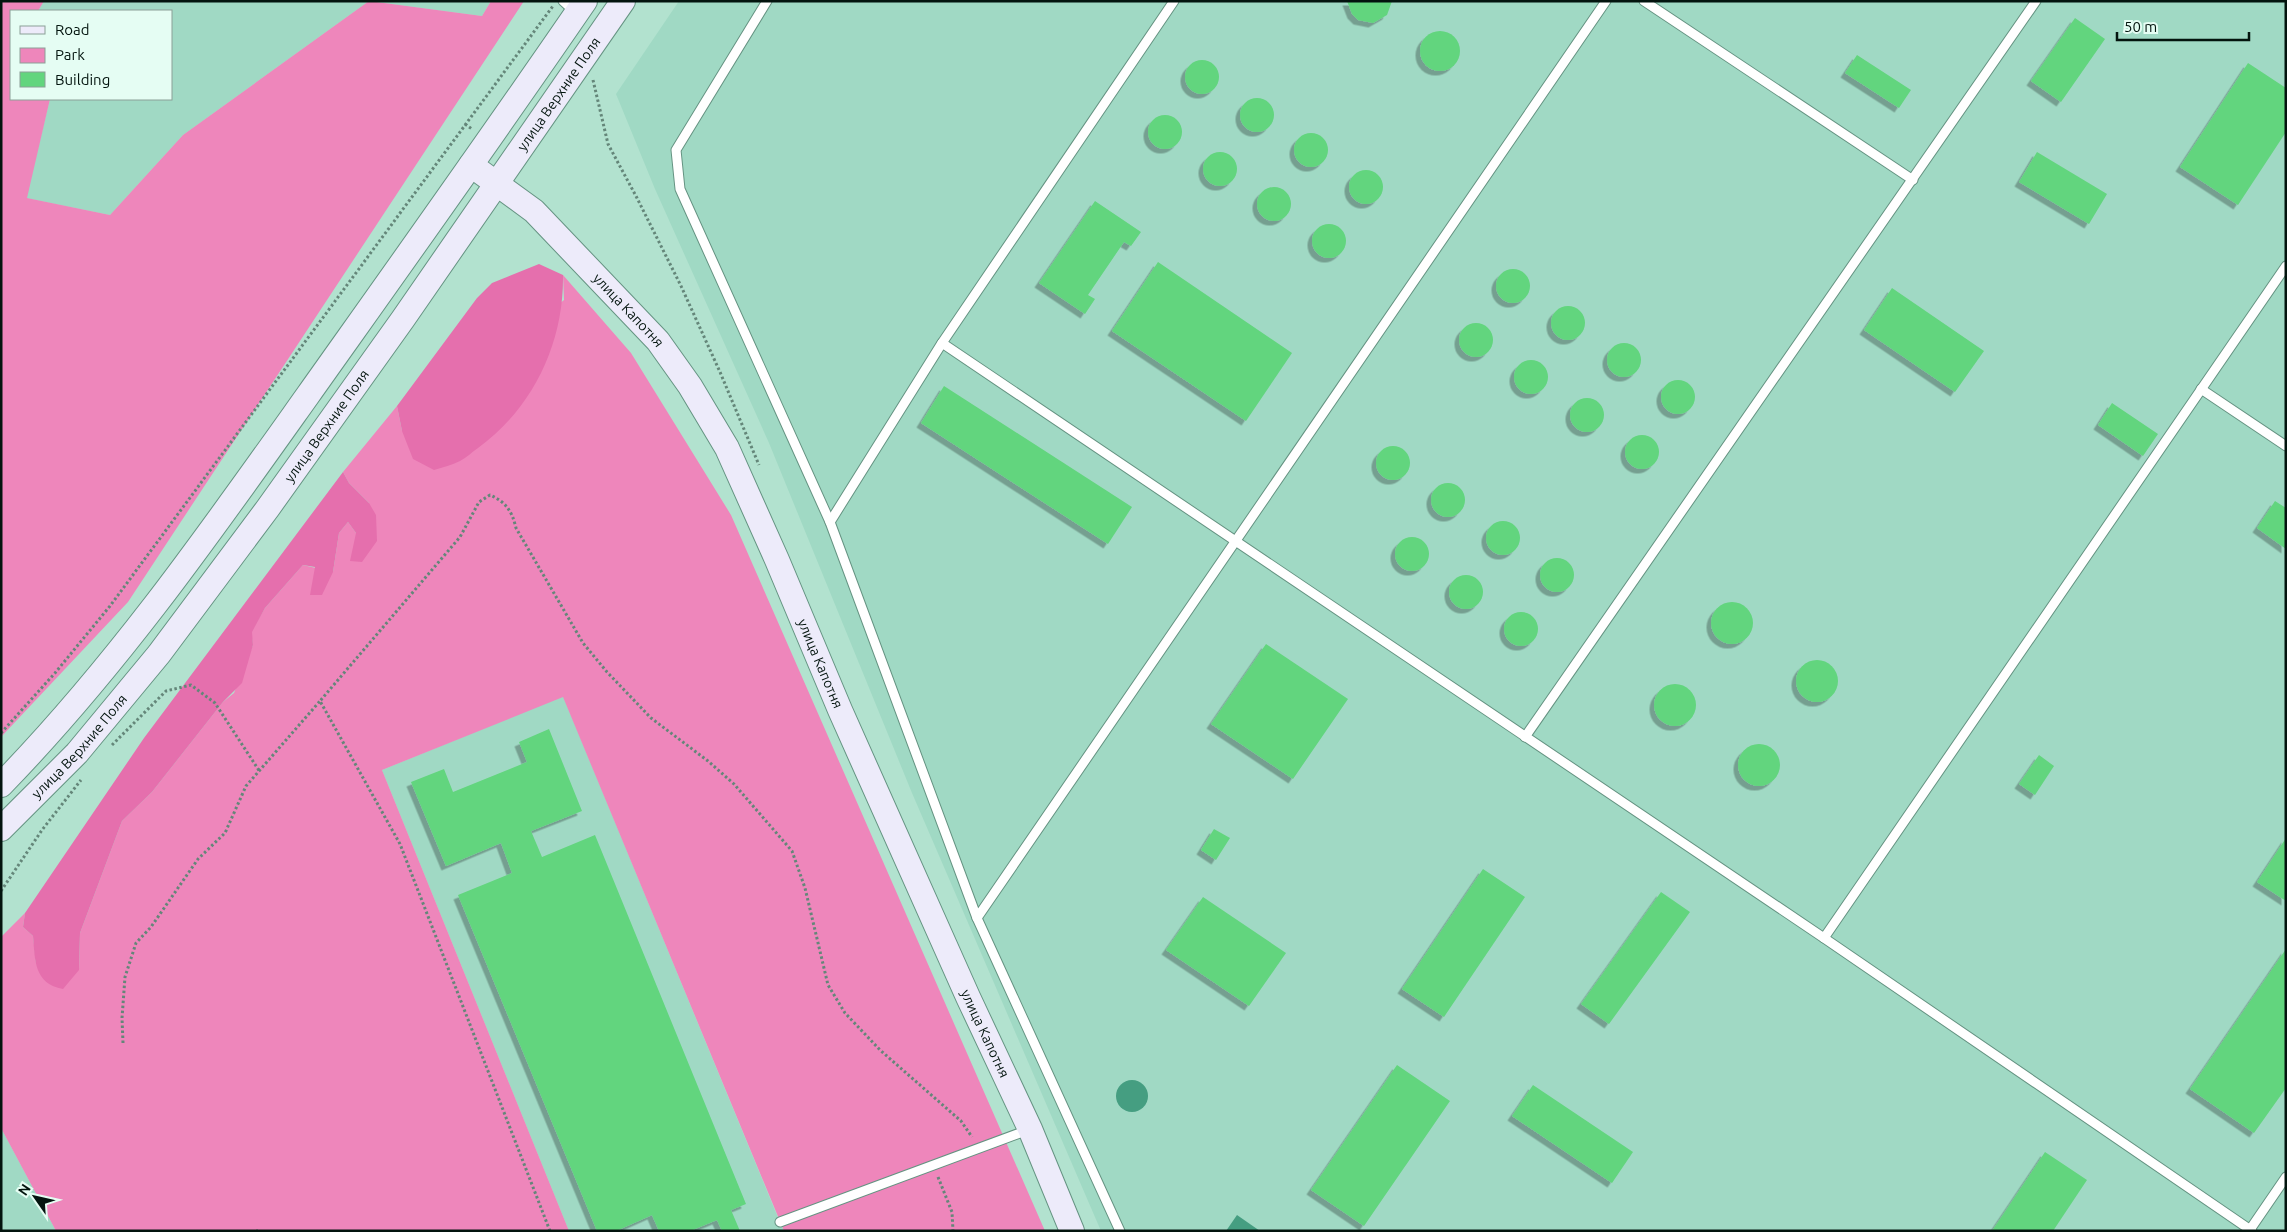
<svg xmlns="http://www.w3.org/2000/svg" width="2287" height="1232" viewBox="0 0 2287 1232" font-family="Ubuntu,sans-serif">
<defs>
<filter id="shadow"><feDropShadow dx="-4.5" dy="4.5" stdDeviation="0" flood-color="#0004"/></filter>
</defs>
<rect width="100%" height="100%" fill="#b2e2cf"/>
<g fill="#a0d9c4">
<polygon points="44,1 491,1 482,16 369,1 183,135 110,215 26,198 50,99 171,99 171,11 38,11"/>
<polygon points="679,1 2286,1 2286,1231 1101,1231 912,793 769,443 655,189 616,94"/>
<polygon points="563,696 776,1213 784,1231 569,1231 382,770"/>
<polygon points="1,1128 56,1231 1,1231"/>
</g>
<g fill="#ee86bb">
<polygon points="1,1 44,1 38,11 11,11 11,99 50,99 27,198 110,215 183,135 369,1 482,16 491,1 524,1 128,602 1,737"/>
<polygon points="563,275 631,353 731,515 1045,1231 784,1231 563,697 382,770 569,1231 56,1231 1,1128 1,937 25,913 23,927 33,936 36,963 79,970 80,933 122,821 152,792 223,702 234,693 253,645 251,632 265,608 303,565 333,572 339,533 348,522 356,533 369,503 349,483 343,472 397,406 402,431 564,300"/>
</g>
<g fill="#e56fad">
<path d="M539,264L563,275C564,343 533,408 478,448C472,452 466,458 460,461C452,465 443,467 434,470L413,459L402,431L397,406L477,298L492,283Z"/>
<path d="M343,472L349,483L369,503L376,515L377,541L362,562L350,561L356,533L348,522L339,533L333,572L322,595H310L315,567L303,565L265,608L252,632L253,645L242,683L223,702L152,792L122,821L80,933L79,970L63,989C34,984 35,960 33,936L23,927L25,913L144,738Z"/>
</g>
<g fill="#459e81">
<circle cx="1132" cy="1096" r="16"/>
<polygon points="1237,1215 1260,1231 1226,1231"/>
</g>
<g fill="#62d57e" filter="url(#shadow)">
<polygon points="1347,1 1392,1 1387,15 1373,23 1358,20 1352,14"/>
<polygon points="2075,18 2105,39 2061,102 2031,81"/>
<circle cx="1440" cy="51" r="20"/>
<polygon points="1857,55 1911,90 1899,108 1845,73"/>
<circle cx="1202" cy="77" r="17"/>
<polygon points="2248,63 2286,88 2286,132 2238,205 2180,167"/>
<circle cx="1257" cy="115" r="17"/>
<circle cx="1165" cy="132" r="17"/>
<circle cx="1311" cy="150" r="17"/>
<polygon points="2037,152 2107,194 2089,224 2019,182"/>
<circle cx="1220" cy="169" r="17"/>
<circle cx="1366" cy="187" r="17"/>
<circle cx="1274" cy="204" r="17"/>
<polygon points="1095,201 1141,232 1131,246 1124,242 1088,295 1095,299 1085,314 1039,283"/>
<circle cx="1329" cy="241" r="17"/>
<polygon points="1158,262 1292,353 1246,421 1112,331"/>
<circle cx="1513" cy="286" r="17"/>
<polygon points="1892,288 1984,351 1955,392 1864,330"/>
<circle cx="1568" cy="323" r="17"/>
<circle cx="1476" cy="340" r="17"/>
<circle cx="1624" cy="360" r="17"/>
<circle cx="1531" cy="377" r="17"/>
<circle cx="1678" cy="397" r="17"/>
<polygon points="944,386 1132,507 1108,544 921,423"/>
<circle cx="1587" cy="415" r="17"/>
<polygon points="2112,403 2158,434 2143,456 2098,425"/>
<circle cx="1642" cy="452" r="17"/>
<circle cx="1393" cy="463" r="17"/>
<circle cx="1448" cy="500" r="17"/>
<polygon points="2275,501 2286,508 2286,549 2257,528"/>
<circle cx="1503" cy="538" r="17"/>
<circle cx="1412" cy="554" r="17"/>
<circle cx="1557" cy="575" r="17"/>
<circle cx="1466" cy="592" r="17"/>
<circle cx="1732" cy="623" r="21"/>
<circle cx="1521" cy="629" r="17"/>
<polygon points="1266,644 1348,699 1293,779 1211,724"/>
<circle cx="1817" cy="681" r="21"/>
<circle cx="1675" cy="705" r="21"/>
<polygon points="549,729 582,811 531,831 542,857 595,835 746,1204 731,1210 740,1231 722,1231 717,1220 690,1231 659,1231 652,1215 616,1231 597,1231 458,895 512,873 501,843 446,866 411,782 444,769 453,792 527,762 519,742"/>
<circle cx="1759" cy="765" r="21"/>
<polygon points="2039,755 2054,766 2035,795 2019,784"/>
<polygon points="1214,829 1230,838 1216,860 1201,850"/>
<polygon points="2286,838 2286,901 2257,882"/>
<polygon points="1483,869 1525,897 1444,1017 1402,989"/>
<polygon points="1661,892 1690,912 1609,1024 1581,1004"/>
<polygon points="1203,897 1286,953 1249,1006 1166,950"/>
<polygon points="2286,949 2286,1088 2254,1133 2190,1089"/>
<polygon points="1397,1065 1450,1101 1364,1226 1311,1190"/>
<polygon points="1533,1085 1633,1152 1612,1183 1512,1116"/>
<polygon points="2045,1152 2087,1180 2053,1231 1992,1231"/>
</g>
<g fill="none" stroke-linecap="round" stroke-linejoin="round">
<defs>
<g id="lane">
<polyline points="563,1 576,13"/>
<polyline points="767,1 676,150 680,189 830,522 977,918 1606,1"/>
<polyline points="1644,1 1913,180"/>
<polyline points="942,343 1824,938 2252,1231"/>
<polyline points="2201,389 2286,446"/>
<polyline points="830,522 942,343 1174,1"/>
<polyline points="1525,737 2036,1"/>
<polyline points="977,918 1120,1231"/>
<polyline points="1824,938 2286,266"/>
<polyline points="780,1222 1028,1130"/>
<polyline points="2249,1231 2286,1177"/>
</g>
<g id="secondary">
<path id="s1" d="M471,165L534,211L658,341L690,386L727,448L777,560L840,710L968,997L1030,1129L1072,1231"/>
<path d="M1,785C117,666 212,530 308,395C401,264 494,134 585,1"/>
<path id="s2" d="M1,829L77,753L159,654L268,508L403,319L623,1"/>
</g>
</defs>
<use href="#lane" stroke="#659382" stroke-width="11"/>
<use href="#secondary" stroke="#659382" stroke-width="26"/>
<g stroke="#648679" stroke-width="3" stroke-dasharray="2.5 2.5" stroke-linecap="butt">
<polyline points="593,80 608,144 637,198 681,286 720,372 759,465"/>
<polyline points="465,124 472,129"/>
<polyline points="1,733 55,673 110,606 553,6"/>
<polyline points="112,745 166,691 191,685 215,703 260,772"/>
<polyline points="1,891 42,830 81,780"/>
<polyline points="123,1043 122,1018 125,977 136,943 151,927 198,859 225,833 246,786 320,701"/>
<polyline points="938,1177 952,1212 953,1231"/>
<polyline points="256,1230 257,1231"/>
<path d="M550,1231L400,844L320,701L460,537L479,502L490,495C506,502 512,511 516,528L583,643L607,672L651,718L708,761L734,784L792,851L805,888L828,985L845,1013L880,1050L961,1121L972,1137"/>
</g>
<use href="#lane" stroke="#fff" stroke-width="9"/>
<use href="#secondary" stroke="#edebfa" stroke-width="24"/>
</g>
<g text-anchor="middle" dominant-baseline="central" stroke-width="4" stroke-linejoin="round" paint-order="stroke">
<g font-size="14" fill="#03140e" stroke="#e5fdf3">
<text stroke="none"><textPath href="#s2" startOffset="924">улица Верхние Поля</textPath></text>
<text stroke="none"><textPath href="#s1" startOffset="215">улица Капотня</textPath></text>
<text stroke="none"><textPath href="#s2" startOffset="519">улица Верхние Поля</textPath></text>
<text stroke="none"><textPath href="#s1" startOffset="620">улица Капотня</textPath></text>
<text stroke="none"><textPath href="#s2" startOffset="114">улица Верхние Поля</textPath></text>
<text stroke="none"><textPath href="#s1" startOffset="1025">улица Капотня</textPath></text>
</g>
</g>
<rect width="2287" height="1232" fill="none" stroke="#03140e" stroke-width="5"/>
<rect x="10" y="10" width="162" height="90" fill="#e5fdf3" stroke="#8ba097"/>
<rect x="20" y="26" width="25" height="8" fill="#edebfa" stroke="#8ba097"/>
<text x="55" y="35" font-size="15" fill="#03140e">Road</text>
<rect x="20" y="48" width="25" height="15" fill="#ee86bb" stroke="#8ba097"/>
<text x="55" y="60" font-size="15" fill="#03140e">Park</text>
<rect x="20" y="72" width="25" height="15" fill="#62d57e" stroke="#8ba097"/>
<text x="55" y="85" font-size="15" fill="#03140e">Building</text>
<g transform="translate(35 1197) rotate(304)" stroke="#e5fdf3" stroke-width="4" paint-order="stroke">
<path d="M0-4L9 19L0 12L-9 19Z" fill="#03140e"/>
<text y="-8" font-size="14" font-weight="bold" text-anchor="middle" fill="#03140e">N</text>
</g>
<path d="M2117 32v8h132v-8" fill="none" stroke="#03140e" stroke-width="2.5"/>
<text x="2124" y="32" font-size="15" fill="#03140e" stroke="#e5fdf3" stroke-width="4" paint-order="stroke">50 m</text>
</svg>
